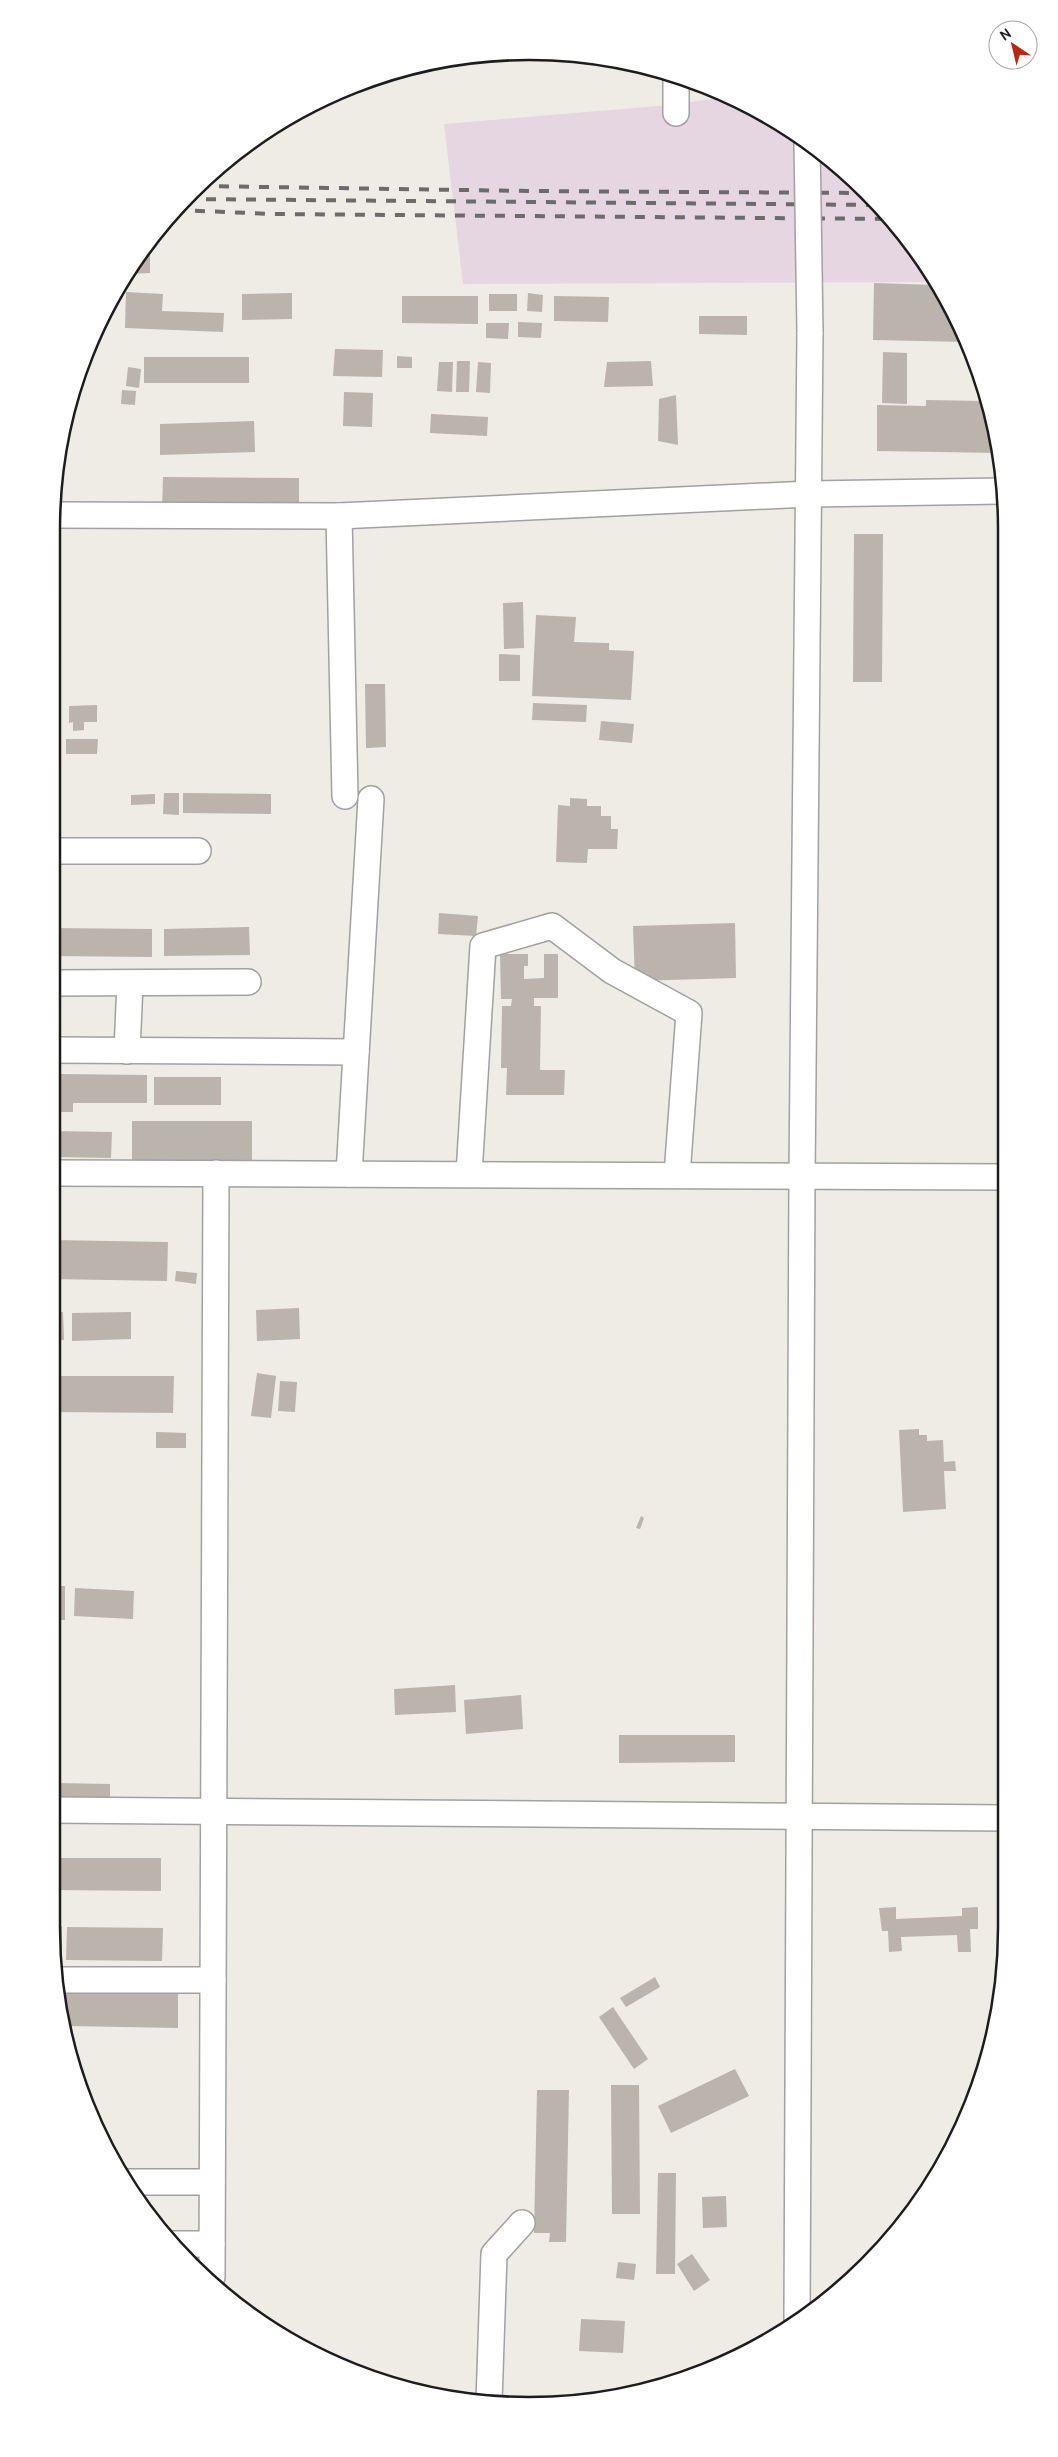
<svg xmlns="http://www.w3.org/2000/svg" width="1058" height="2457" viewBox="0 0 1058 2457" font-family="Cabin,sans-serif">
<rect width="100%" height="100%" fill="#eeece4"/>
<polygon fill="#e6d6e1" points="725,97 795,132 888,214 934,282 463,284 444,124 670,105"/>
<g fill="#bab4ad">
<polygon points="140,255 150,255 150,273 127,274"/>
<polygon points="874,283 936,285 958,318 965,342 873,340"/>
<polygon points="126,292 163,294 162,311 224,313 223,332 125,328"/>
<polygon points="292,293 292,319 242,320 242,294"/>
<polygon points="528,293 543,295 542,312 527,311"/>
<rect x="489" y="294" width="28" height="17"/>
<polygon points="402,296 478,296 478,324 402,323"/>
<polygon points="554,296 609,297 608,322 554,321"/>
<polygon points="699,316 747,316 747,335 699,334"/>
<polygon points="518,322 542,323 541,338 518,337"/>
<polygon points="486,323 509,323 508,339 486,338"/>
<polygon points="335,349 383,350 382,377 333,376"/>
<polygon points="883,352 907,353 907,404 882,403"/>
<polygon points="397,356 412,357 412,368 397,368"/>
<rect x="144" y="357" width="105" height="26"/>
<polygon points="457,361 470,361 469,392 456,392"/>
<polygon points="651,361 653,386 604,387 607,362"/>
<polygon points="439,362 453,362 452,392 437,391"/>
<polygon points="478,362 491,363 490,393 476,392"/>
<polygon points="128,367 141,369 139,388 126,386"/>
<polygon points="122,390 136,391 135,405 121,404"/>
<polygon points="344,392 373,393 372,427 343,426"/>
<polygon points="676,395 678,445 658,441 659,399"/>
<polygon points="926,400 983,401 999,453 877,451 877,405 926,406"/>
<polygon points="431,414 488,417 487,436 430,433"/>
<polygon points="254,421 255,452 160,455 160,424"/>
<polygon points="163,477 299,478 299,508 162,507"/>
<polygon points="854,534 883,534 882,682 853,682"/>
<polygon points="523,602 524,648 504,649 503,603"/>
<polygon points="536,615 576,617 574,642 609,643 609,650 634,651 631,700 532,696"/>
<polygon points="499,654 520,655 520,681 499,681"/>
<polygon points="365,684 385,684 386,747 366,748"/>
<polygon points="533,703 587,705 586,722 532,720"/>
<polygon points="97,705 97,722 84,722 84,730 73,731 73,722 69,723 69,706"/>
<polygon points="601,721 634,724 632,743 599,740"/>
<polygon points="66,739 98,739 97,754 66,754"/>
<polygon points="164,793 179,793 179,815 163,814"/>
<polygon points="183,793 271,794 271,814 183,813"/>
<polygon points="155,794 155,804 131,805 131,795"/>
<polygon points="570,798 587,799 587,806 601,806 601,816 611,816 611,829 618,829 617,849 588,849 587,863 556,862 558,805 570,806"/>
<polygon points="439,913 478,916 476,936 438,934"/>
<polygon points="735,923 736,978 635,981 633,926"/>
<polygon points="249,927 250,955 164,956 164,929"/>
<polygon points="51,928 152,929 152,957 51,956"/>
<polygon points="500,954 528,954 528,966 524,966 524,979 544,978 544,954 558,954 558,998 534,998 534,1006 541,1006 540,1070 565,1070 564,1095 506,1095 507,1068 501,1068 502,1006 511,1006 512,999 501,999"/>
<polygon points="51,1022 59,1023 57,1033 51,1032"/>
<polygon points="60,1074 147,1075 147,1103 73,1103 73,1112 60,1112"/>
<rect x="154" y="1077" width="67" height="28"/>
<polygon points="52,1120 60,1121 59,1128 51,1127"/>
<rect x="132" y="1121" width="120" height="40"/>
<polygon points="51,1131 112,1132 111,1158 51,1157"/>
<polygon points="51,1240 168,1242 167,1281 51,1279"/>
<polygon points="176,1271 197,1273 196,1284 175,1281"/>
<polygon points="299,1308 300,1339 257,1341 256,1310"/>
<polygon points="51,1312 63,1312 64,1340 51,1340"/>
<polygon points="131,1312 131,1339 72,1341 72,1313"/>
<polygon points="257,1373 276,1376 271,1418 251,1416"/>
<polygon points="51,1376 174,1376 173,1413 51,1412"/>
<polygon points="280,1381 297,1382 295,1412 278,1411"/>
<polygon points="919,1429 919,1435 927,1435 927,1441 943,1440 944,1462 955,1461 956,1471 944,1471 946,1509 903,1512 899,1430"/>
<polygon points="156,1432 186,1433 186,1448 156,1448"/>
<polygon points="641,1516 644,1518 640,1529 636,1528"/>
<rect x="51" y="1586" width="14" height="34"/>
<polygon points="75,1588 134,1591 133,1619 74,1616"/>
<polygon points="455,1685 456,1712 395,1715 394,1689"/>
<polygon points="521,1695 523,1729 466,1734 464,1700"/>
<polygon points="619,1735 735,1735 735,1762 619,1763"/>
<polygon points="57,1783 110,1784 110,1801 57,1800"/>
<polygon points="51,1858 161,1858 161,1891 51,1890"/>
<polygon points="896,1907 896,1919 962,1916 962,1908 978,1907 978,1929 970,1929 971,1952 958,1952 957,1935 901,1937 902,1951 889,1952 888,1931 882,1931 879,1908"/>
<polygon points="51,1926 62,1926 62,1961 57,1961"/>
<polygon points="67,1927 163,1928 162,1961 66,1960"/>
<polygon points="655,1977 660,1987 626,2007 620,1998"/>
<polygon points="62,1991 178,1993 178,2028 68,2026"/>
<polygon points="613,2007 648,2059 634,2069 599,2017"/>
<polygon points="735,2069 749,2096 671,2133 658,2106"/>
<polygon points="611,2085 639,2085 640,2214 612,2214"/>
<polygon points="537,2090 569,2090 566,2242 549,2242 550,2233 534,2233"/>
<polygon points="658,2173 676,2173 675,2274 656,2274"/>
<polygon points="726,2196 727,2227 703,2228 702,2197"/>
<polygon points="692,2254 710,2280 694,2291 677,2264"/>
<polygon points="618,2262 636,2264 634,2280 616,2278"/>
<polygon points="581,2319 625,2321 623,2353 579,2351"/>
</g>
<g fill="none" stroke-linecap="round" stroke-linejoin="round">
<defs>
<g id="minor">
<polyline points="676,75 676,113"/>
<polyline points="53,515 339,516 809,494 1003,491"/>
<polyline points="339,516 345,796"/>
<polyline points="51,851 198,851"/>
<polyline points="51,983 248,982"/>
<polyline points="51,1050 356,1052"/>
<polyline points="127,1051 130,983"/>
<polyline points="51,1173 1005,1177"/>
<polyline points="349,1174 371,799"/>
<polyline points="469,1174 483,946 552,926 612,971 689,1013 677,1175"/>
<polyline points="51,1810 1006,1818"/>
<polyline points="60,1980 213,1980"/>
<polyline points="126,2182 212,2182"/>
<polyline points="171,2244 212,2244"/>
<polyline points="212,2277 216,1173"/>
<polyline points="797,2318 802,1175 810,332"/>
<polyline points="489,2402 494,2254 522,2223"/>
</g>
</defs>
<use href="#minor" stroke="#a1a1a1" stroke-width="28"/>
<use href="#minor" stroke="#fff" stroke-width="25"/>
<g stroke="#6b6b6b" stroke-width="4" stroke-dasharray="10 10" stroke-linecap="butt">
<polyline points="199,186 529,191 864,193"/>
<polyline points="186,199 878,205"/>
<polyline points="175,210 274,214 892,219"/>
</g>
<defs>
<polyline id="minor-bridge" points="807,143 810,332"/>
</defs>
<use href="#minor-bridge" stroke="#a1a1a1" stroke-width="28" stroke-linecap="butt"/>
<use href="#minor-bridge" stroke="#fff" stroke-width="25"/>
</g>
<path d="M0 0H1058V2457H0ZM529 60H529A469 469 0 0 1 998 529V1928A469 469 0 0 1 529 2397H529A469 469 0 0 1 60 1928V529A469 469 0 0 1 529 60Z" fill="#fff" fill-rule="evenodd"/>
<path fill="none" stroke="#1d1d1d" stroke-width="2.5" d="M529 60H529A469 469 0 0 1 998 529V1928A469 469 0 0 1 529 2397H529A469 469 0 0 1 60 1928V529A469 469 0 0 1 529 60Z"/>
<g transform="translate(1013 45) rotate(325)"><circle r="24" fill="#ffffff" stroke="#a5a5a5"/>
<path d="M0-4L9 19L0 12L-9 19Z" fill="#bb260f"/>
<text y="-8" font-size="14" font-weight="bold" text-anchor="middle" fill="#1d1d1d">N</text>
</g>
</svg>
